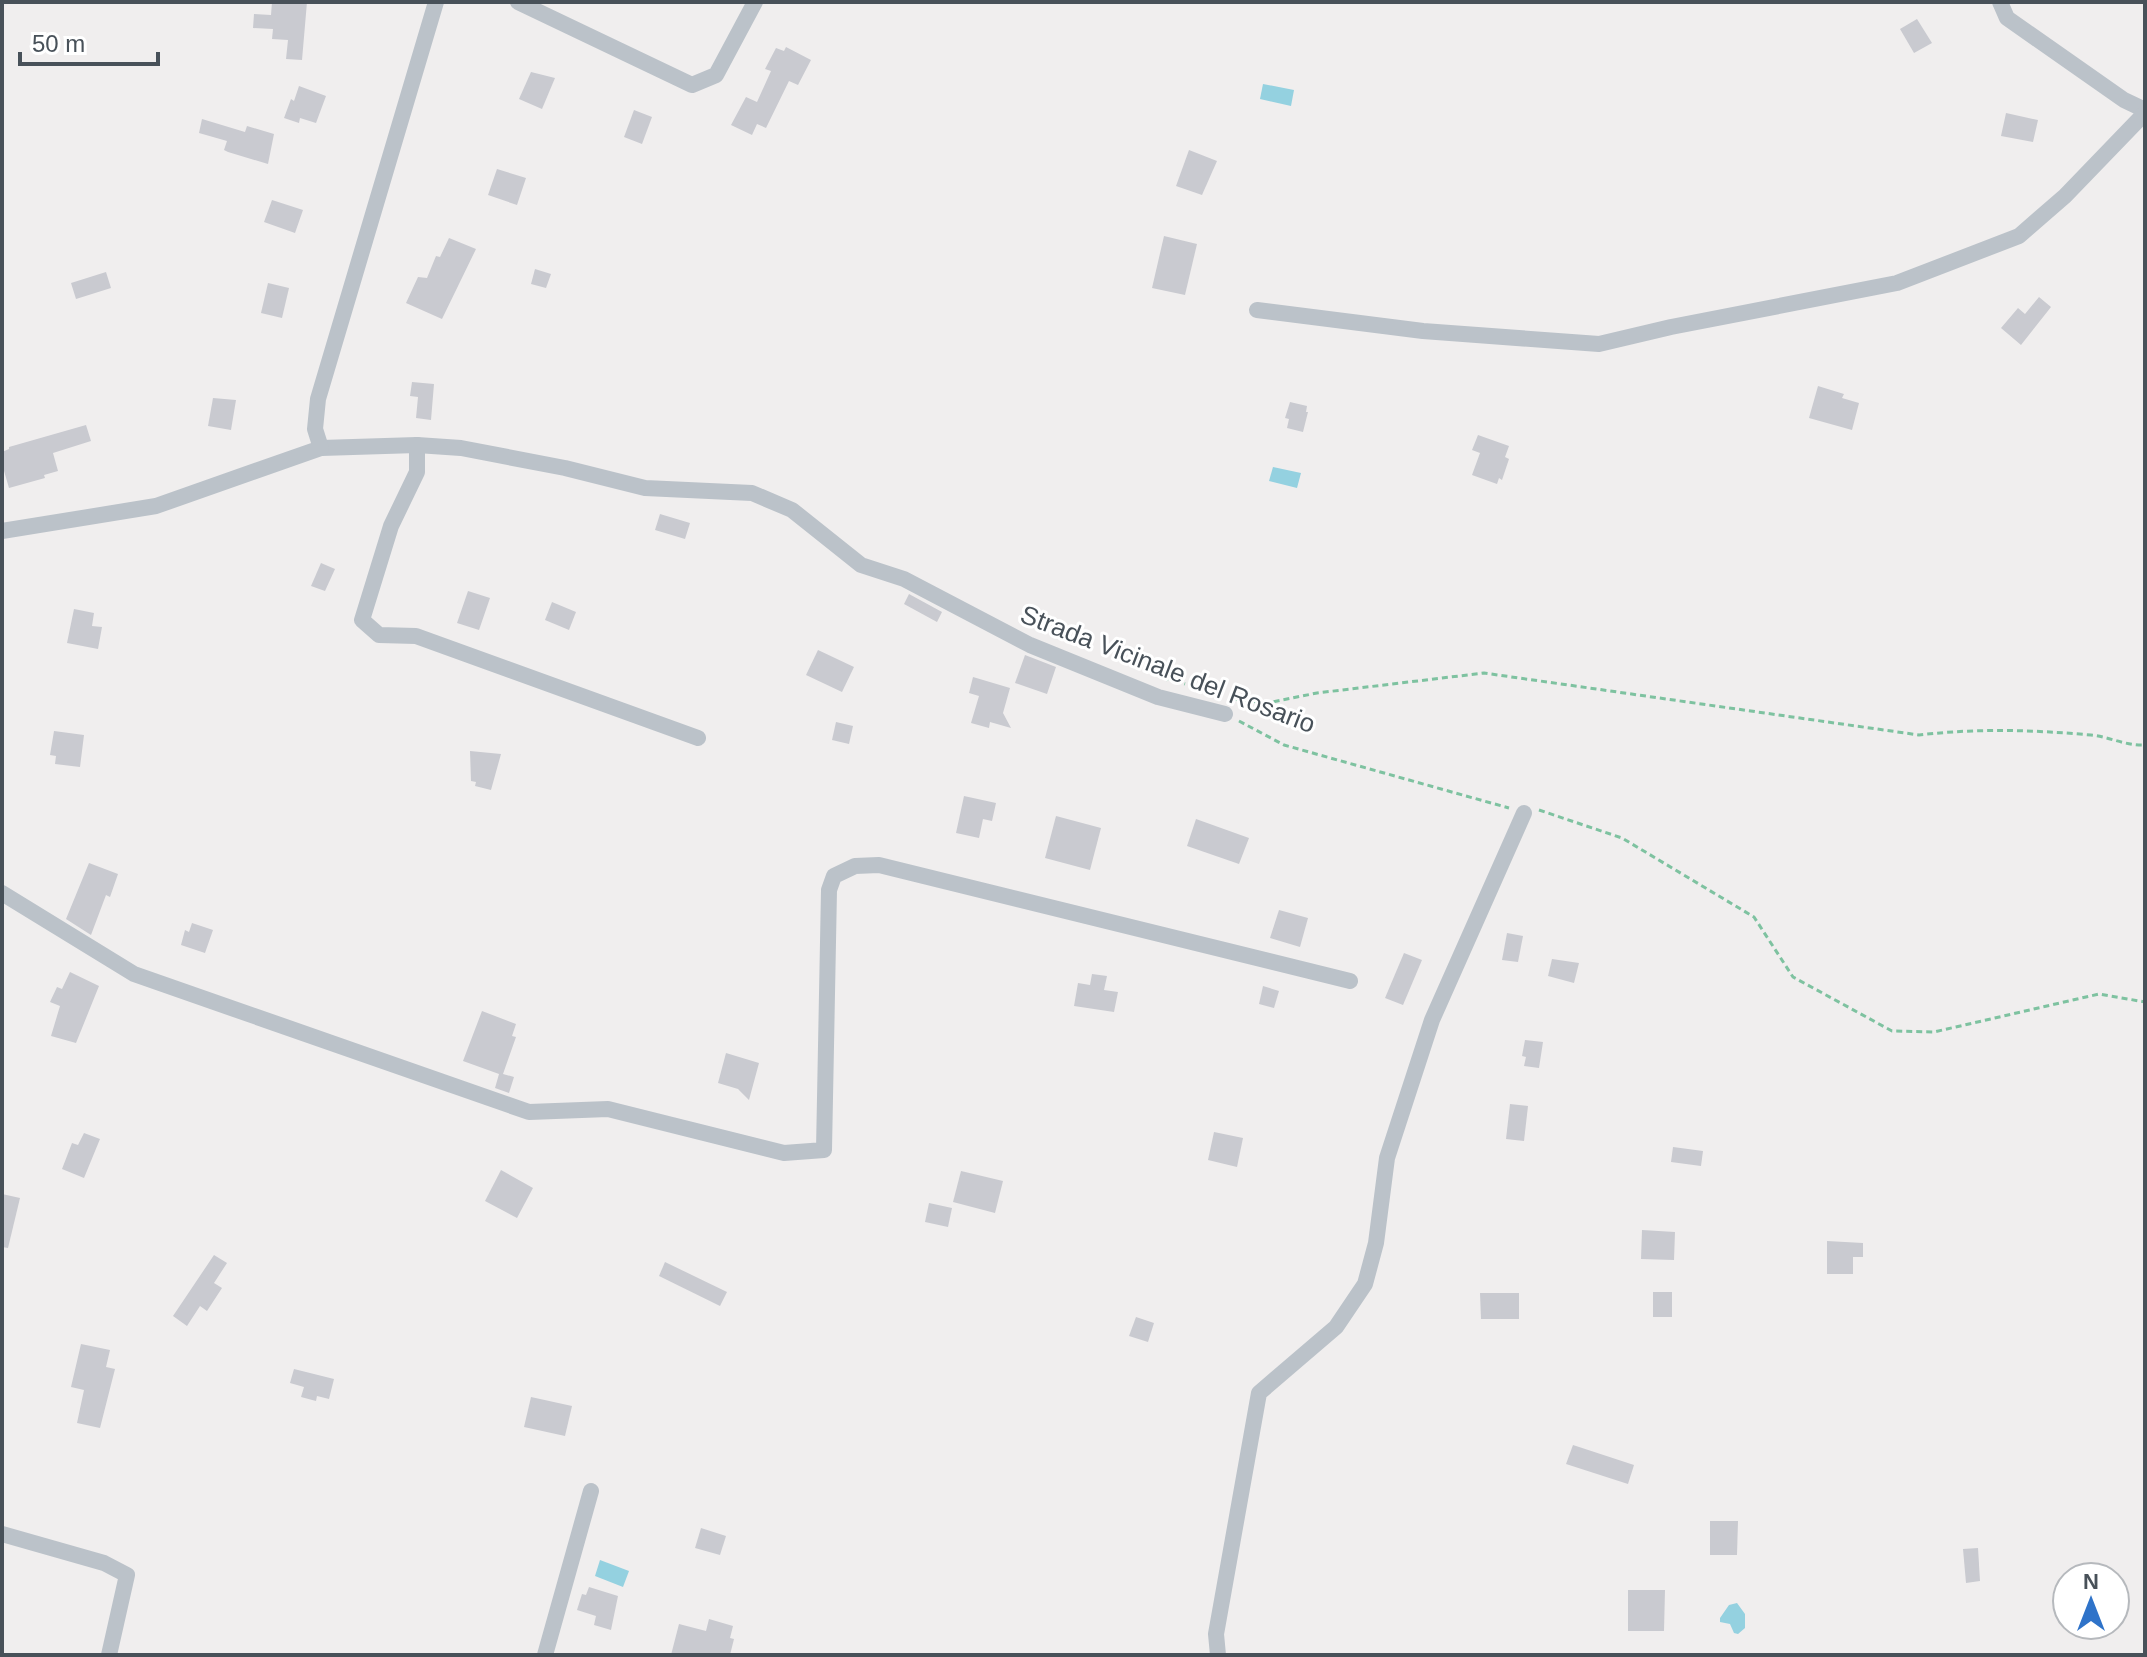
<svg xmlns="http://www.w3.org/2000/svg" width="2147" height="1657" viewBox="0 0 2147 1657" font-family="Helvetica,sans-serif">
<rect width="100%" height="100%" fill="#f0eeee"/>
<g fill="#94d1e0">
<polygon points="1263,84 1294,90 1291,106 1260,99"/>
<polygon points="1273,467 1301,473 1297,488 1269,481"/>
<polygon points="600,1560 629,1571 623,1587 595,1576"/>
<polygon points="1737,1603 1745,1614 1745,1628 1738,1634 1734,1633 1730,1624 1720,1622 1720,1618 1729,1605"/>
</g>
<g fill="#c9cad0">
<polygon points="272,2 307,2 302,60 286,59 288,40 272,39 273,29 253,28 254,14 271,15"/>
<polygon points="1917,19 1932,43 1914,53 1900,29"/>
<polygon points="786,47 811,60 798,85 789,81 766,128 757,124 752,135 731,125 746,97 757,102 771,71 765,69 776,48 784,51"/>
<polygon points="531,72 555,78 542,109 519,99"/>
<polygon points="299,86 326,96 316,123 300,118 299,123 284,118 291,99 294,101"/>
<polygon points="634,110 652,117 642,144 624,137"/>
<polygon points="2006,113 2038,120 2033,142 2001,136"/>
<polygon points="202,119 245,132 247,126 274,134 268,164 228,152 224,150 227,141 199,133"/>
<polygon points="1189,150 1217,161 1202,195 1176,186"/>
<polygon points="497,169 526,178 517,205 488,195"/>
<polygon points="272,200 303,210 295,233 264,222"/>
<polygon points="1164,236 1197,244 1185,295 1152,288"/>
<polygon points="449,238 476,249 442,319 406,303 418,277 427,278 436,256 440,257"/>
<polygon points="535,269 551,274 546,288 531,284"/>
<polygon points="106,272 111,288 76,299 71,283"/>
<polygon points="268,283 289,288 282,318 261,313"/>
<polygon points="2039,297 2051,307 2021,345 2001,328 2018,308 2025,314"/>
<polygon points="412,382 434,384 431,420 416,418 418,397 410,396"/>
<polygon points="1818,386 1844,394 1842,398 1859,403 1852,430 1809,418"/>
<polygon points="213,398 236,400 231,430 208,426"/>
<polygon points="1290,402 1307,406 1306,412 1308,412 1303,432 1287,428 1289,419 1285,418"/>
<polygon points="86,425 91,441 53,453 58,471 44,475 45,478 9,488 2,464 2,452 9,449 9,447"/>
<polygon points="1478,435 1509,446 1505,457 1509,459 1502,480 1499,478 1497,484 1472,475 1480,453 1472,450"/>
<polygon points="660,514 690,523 685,539 655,530"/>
<polygon points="321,563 335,569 325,591 311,586"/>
<polygon points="468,591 490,598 479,630 457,623"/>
<polygon points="909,594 942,612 937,622 904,604"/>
<polygon points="552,602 576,612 569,630 545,620"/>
<polygon points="74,609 94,613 92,626 102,627 98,649 67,643"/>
<polygon points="818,650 854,667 842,692 806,675"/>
<polygon points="1025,655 1056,667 1047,694 1015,683"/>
<polygon points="973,677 1010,688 1003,713 1011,728 990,722 989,728 971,723 979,696 969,693"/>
<polygon points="836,722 853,726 849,744 832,740"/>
<polygon points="54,731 84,735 80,767 55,764 56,756 50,755"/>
<polygon points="470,751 501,754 491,790 475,786 476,782 471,781"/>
<polygon points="964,796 996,803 992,821 983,819 979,838 956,833"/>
<polygon points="1056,816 1101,828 1090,870 1045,858"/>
<polygon points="1196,819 1249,838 1239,864 1187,846"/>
<polygon points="89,863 118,874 110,897 106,895 91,935 66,919"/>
<polygon points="1279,910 1308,918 1300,947 1270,938"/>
<polygon points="192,923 213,930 205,953 181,945 185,930 189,932"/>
<polygon points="1507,933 1523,936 1518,962 1502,960"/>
<polygon points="1404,953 1422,960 1403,1005 1385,998"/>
<polygon points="1552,959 1579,963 1574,983 1548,976"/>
<polygon points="70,972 99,986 76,1043 51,1036 60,1006 50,1002 57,987 62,989"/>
<polygon points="1092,974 1107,976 1104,990 1118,992 1114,1012 1074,1006 1078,983 1090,985"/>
<polygon points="1263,986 1279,991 1274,1008 1259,1004"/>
<polygon points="482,1011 516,1024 512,1036 516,1037 503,1074 514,1077 509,1093 495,1088 499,1074 463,1061"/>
<polygon points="1525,1040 1543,1042 1539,1068 1524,1066 1526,1057 1522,1056"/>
<polygon points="726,1053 759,1063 749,1100 738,1089 718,1083"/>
<polygon points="1510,1104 1528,1106 1524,1141 1506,1139"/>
<polygon points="1214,1132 1243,1138 1237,1167 1208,1160"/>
<polygon points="84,1133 100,1139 84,1178 62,1169 72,1143 78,1145"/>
<polygon points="1673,1147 1703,1151 1701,1166 1671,1162"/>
<polygon points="501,1170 533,1188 517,1218 485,1201"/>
<polygon points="961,1171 1003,1181 995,1213 953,1202"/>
<polygon points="2,1194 20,1198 8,1248 2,1247"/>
<polygon points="929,1203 952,1208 948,1227 925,1222"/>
<polygon points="1642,1230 1675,1232 1674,1260 1641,1259"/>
<polygon points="1827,1241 1863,1243 1863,1257 1853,1257 1853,1274 1827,1274"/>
<polygon points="214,1255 227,1263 214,1283 222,1288 207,1311 200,1306 187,1326 173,1316"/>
<polygon points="665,1262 727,1292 720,1306 659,1276"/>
<rect x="1653" y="1292" width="19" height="25"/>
<polygon points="1480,1293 1519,1293 1519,1319 1481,1319"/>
<polygon points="1136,1317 1154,1323 1148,1342 1129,1336"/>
<polygon points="81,1344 110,1350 106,1367 115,1369 100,1428 77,1423 84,1390 71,1387"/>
<polygon points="294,1369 334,1379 329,1399 317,1396 316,1401 301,1397 304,1387 290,1383"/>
<polygon points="531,1397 572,1406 565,1436 524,1427"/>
<polygon points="1573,1445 1634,1465 1628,1484 1566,1464"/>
<polygon points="1710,1521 1738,1521 1737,1555 1710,1555"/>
<polygon points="701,1528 726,1536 720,1555 695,1548"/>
<polygon points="1978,1548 1980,1581 1966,1583 1963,1549"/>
<polygon points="589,1587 618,1596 611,1630 594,1625 596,1616 577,1610 582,1594 586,1595"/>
<polygon points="1628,1590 1665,1590 1664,1631 1628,1631"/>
<polygon points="709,1619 733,1626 730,1638 734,1639 730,1655 671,1655 679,1624 706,1631"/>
</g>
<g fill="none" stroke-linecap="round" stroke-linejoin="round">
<g stroke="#7ec2a0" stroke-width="3" stroke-dasharray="6 4" stroke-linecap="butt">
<polyline points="1166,680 1169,678 1185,684"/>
<path d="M1234,699L1267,703L1317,693L1484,673L1919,735C1979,728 2032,730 2091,735C2110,737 2126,746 2145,745"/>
<polyline points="1239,721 1284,745 1509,808"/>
<polyline points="1539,810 1622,838 1754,917 1793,977 1892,1031 1934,1032 2099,994 2145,1002"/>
</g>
<g stroke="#bbc2c9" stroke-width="16">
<polyline points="518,2 692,85 716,75 755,2"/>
<polyline points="2000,2 2007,18 2124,100 2145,110"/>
<polyline points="1257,310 1423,331 1599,344 1671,327 1897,283 2019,236 2065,196 2145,113"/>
<polyline points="417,445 417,472 391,526 362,620 379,635 416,636 698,738"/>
<polyline points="321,448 417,445 461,448 565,468 645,488 752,493 792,510 861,565 904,579 1030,645 1158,697 1225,714"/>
<polyline points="2,531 156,506 321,448 315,429 318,399 436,2"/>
<polyline points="2,893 134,974 529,1112 608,1109 784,1153 824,1150 829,890 834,876 855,866 879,865 1350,981"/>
<polyline points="2,1534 104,1563 127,1575 109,1655"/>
<polyline points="545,1655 591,1491"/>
<polyline points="1218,1655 1216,1634 1259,1393 1336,1327 1365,1284 1376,1243 1387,1158 1432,1020 1524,813"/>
</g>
</g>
<g text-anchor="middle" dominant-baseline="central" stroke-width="6" stroke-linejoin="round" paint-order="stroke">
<g font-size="26" fill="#485159" stroke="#fff">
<text transform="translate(1168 669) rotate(21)">Strada Vicinale del Rosario</text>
</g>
</g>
<rect width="2147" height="1657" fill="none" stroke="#485159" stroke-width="8"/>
<g transform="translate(2091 1601)"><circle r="38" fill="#ffffff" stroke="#b6b9bd" stroke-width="2"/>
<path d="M0-6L14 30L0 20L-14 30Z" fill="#2f73c9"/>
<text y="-12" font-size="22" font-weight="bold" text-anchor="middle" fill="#485159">N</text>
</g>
<path d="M20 52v12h138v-12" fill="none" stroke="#485159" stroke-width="4"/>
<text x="32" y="52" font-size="24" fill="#485159" stroke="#ffffff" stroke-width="6" paint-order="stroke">50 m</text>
</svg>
